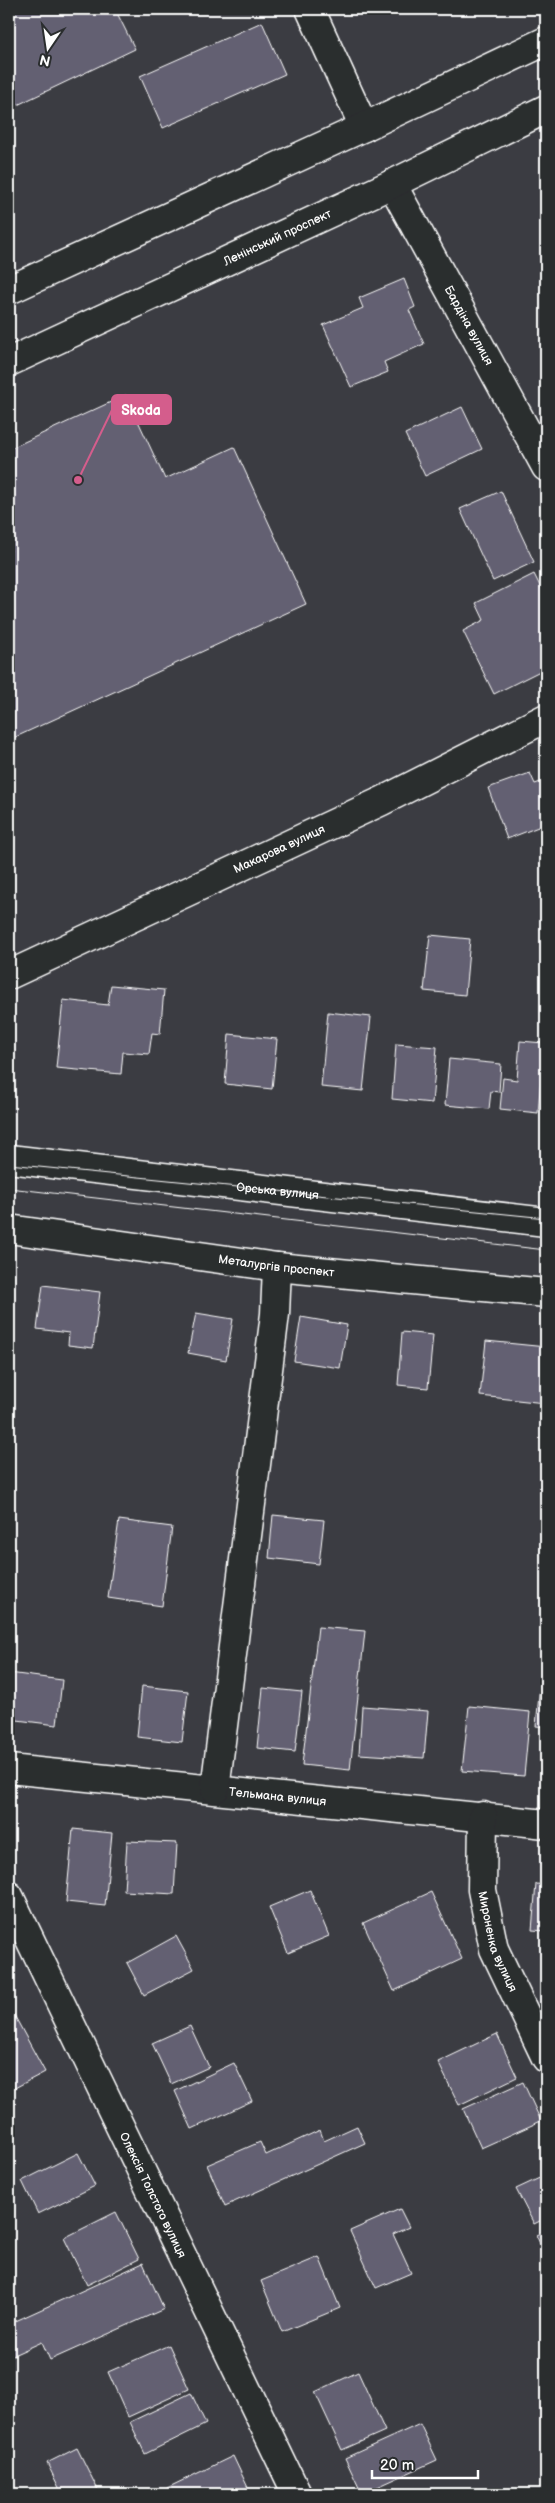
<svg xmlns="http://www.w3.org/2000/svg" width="555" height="2503" viewBox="0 0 555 2503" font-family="'Balsamiq Sans',sans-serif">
<rect width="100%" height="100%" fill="#3b3c42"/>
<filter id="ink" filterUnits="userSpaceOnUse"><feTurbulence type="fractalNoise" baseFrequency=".02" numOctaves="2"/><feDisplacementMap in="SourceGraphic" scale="10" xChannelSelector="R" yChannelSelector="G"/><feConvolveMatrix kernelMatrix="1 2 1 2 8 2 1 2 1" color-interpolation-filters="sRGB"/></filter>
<g filter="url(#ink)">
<g fill="#646072" stroke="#fff">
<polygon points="9,9 115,9 135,49 9,109"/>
<polygon points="262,22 285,74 163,128 140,76"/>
<polygon points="404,279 415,307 409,310 424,344 384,362 388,372 351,387 323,325 363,308 359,298"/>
<polygon points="126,395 165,479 234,447 306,604 9,740 9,552 11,551 9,545 9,449"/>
<polygon points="462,407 482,449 425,476 405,434"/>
<polygon points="501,491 534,562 493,581 460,509"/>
<polygon points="534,574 546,598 546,668 494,694 463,631 484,620 476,603"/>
<polygon points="530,773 535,784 546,780 546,824 507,839 488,788"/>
<polygon points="430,935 470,939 465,995 424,991"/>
<polygon points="111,985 164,990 160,1034 152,1033 149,1054 123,1052 121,1074 56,1068 63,1000 108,1005"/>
<polygon points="328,1012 371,1017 363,1091 321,1087"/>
<polygon points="229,1034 277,1039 272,1089 225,1084"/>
<polygon points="520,1041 544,1043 538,1113 500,1109 503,1078 517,1080"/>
<polygon points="396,1044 437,1047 432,1103 392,1099"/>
<polygon points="449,1059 501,1064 499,1092 491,1091 489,1109 445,1105"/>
<polygon points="43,1285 100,1292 93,1348 68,1345 69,1333 37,1329"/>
<polygon points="196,1313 233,1319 226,1360 188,1353"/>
<polygon points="301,1317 347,1325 340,1368 294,1361"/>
<polygon points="402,1332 433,1335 428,1388 398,1385"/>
<polygon points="486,1341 546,1347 545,1403 480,1396"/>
<polygon points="273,1515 324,1520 319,1564 269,1558"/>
<polygon points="119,1520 172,1527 162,1606 108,1598"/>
<polygon points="318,1627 365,1631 350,1770 302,1765"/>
<polygon points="9,1673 62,1680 57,1725 9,1719"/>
<polygon points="541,1674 546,1674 546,1727 536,1726"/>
<polygon points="142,1686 188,1691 182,1742 137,1737"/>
<polygon points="263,1688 302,1692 295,1752 257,1748"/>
<polygon points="362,1706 428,1711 424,1758 359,1754"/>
<polygon points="469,1706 530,1712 524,1776 462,1771"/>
<polygon points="73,1829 112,1833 105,1906 66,1902"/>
<polygon points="127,1841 177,1843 174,1894 124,1891"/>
<polygon points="536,1884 546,1885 546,1931 532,1930"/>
<polygon points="310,1890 329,1936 288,1953 269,1907"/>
<polygon points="431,1892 462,1959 394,1991 363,1923"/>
<polygon points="176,1936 194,1969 144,1995 127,1963"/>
<polygon points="13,2013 45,2072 9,2091 9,2015"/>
<polygon points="190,2026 209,2067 171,2084 152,2043"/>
<polygon points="497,2034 517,2077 459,2105 438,2062"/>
<polygon points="234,2063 252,2101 192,2129 175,2091"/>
<polygon points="523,2082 541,2121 481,2148 463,2109"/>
<polygon points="357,2126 365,2143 225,2206 207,2165 260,2142 266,2155 320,2130 324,2141"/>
<polygon points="78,2153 95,2186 38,2214 22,2181"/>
<polygon points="546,2175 546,2218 534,2224 516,2189"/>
<polygon points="400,2209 409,2227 393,2234 411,2273 376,2288 350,2231"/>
<polygon points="116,2212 139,2259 87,2285 64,2238"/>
<polygon points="546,2230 546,2256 536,2235"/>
<polygon points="319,2257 340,2308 282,2332 261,2281"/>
<polygon points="143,2263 164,2309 50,2360 42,2342 9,2357 9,2324"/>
<polygon points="169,2345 189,2389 128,2417 108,2372"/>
<polygon points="358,2372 385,2431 342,2450 315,2392"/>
<polygon points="191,2393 206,2424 145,2454 130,2422"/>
<polygon points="420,2424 437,2460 362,2494 345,2458"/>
<polygon points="77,2448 100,2494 62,2494 47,2463"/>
<polygon points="233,2456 251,2494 170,2494 167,2488"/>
</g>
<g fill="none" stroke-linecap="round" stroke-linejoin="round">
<defs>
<g id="street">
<polyline points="310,9 364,127"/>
<path id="s1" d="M392,184L546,467"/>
<path id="s2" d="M9,975L382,801L546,718"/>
<polyline points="9,1159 546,1222"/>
<path id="s3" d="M9,1229L277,1267L546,1293"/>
<path id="s4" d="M9,1769L546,1824"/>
<polyline points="215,1789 275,1314 277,1267"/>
<path id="s5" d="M483,1816L482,1890L494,1949L546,2058"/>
<path id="s6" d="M9,1896L297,2494"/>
</g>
<g id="primary">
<polyline points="9,290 364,127 546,41"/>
<path id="s7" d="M9,362L392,184L546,109"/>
</g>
</defs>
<use href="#street" stroke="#fff" stroke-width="31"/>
<use href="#primary" stroke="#fff" stroke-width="31"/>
<use href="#street" stroke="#2a2d2e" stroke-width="28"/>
<use href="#primary" stroke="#2a2d2e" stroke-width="28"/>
<g stroke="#fff" stroke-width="1">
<path id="s8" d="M9,1164L546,1218"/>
<polyline points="9,1188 546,1250"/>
</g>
</g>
</g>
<g text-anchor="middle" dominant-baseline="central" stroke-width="5" stroke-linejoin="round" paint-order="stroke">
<g font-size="12" fill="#fff" stroke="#2a2d2e">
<text stroke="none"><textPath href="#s7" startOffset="296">Ленінський проспект</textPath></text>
<text stroke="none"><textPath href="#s1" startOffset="161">Бардіна вулиця</textPath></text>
<text stroke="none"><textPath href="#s2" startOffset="298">Макарова вулиця</textPath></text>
<text stroke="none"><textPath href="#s8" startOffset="270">Орська вулиця</textPath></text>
<text stroke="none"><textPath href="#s3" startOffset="270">Металургів проспект</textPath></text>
<text stroke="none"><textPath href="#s4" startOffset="270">Тельмана вулиця</textPath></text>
<text stroke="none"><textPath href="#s5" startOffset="128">Мироненка вулиця</textPath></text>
<text stroke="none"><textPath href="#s6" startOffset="332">Олексія Толстого вулиця</textPath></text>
</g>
</g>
<path fill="none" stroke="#d45d8c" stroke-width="2" d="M78 480L112 410"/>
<circle fill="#d45d8c" stroke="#2a2d2e" stroke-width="2" cx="78" cy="480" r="5"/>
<rect fill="#d45d8c" stroke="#d45d8c" stroke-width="2" x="112" y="395" width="59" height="29" rx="5"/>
<g font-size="14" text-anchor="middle" font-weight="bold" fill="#fff">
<text x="141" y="415">Skoda</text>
</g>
<rect width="555" height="2503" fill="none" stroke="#2a2d2e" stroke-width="30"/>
<rect x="15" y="15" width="525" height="2473" fill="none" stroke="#fff" stroke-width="2" filter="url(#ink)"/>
<g transform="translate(48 48) rotate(193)" stroke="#2a2d2e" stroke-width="4" paint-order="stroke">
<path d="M0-4L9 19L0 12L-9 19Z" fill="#ffffff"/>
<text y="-8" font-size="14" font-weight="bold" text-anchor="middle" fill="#ffffff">N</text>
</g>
<path d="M372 2470v8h106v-8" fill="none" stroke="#ffffff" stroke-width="2.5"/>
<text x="380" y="2470" font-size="15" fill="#ffffff" stroke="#2a2d2e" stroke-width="4" paint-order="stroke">20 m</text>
</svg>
